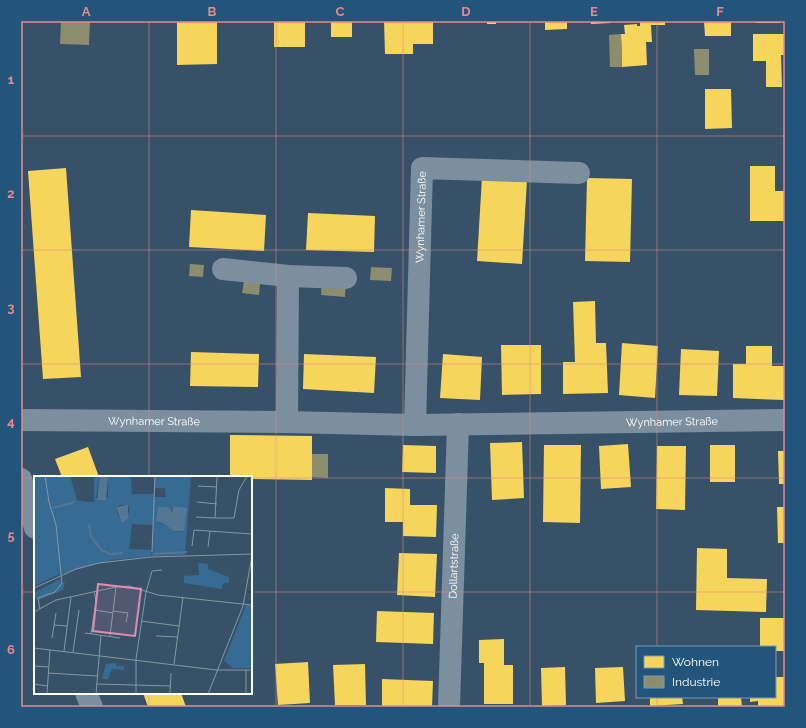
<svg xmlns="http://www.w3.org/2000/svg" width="806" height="728" viewBox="0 0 806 728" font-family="Raleway,sans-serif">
<rect width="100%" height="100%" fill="#375268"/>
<g fill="#f6d55c">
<polygon points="177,21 217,21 217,64 177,65"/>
<rect x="274" y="21" width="31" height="26"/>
<rect x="331" y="21" width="21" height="16"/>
<polygon points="384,21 433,21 433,44 413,44 413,54 385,54"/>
<rect x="487" y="21" width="9" height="3"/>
<polygon points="545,21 567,21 567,29 545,30"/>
<polygon points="591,21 610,21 610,23 591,24"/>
<polygon points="640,21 665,21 665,25 651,25 652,42 646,42 647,65 622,67 621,34 625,34 624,25 637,24 637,26 640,26"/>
<polygon points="704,21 731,21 731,36 705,36"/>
<rect x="756" y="21" width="24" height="2"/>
<polygon points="753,34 785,34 785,55 781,55 782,87 766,87 766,61 753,61"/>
<polygon points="705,89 731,89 732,128 705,129"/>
<polygon points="750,166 775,166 775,191 785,191 785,221 750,221"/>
<polygon points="66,168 81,377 43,379 28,171"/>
<polygon points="482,177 527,180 522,264 477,261"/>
<polygon points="587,178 632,179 630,262 585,261"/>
<polygon points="191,210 266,215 264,251 189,247"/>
<polygon points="308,213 375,216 374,252 306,250"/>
<polygon points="595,301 596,343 606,343 608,393 563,394 563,362 575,362 573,302"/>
<polygon points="622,343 658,346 655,398 619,395"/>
<polygon points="501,345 541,345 541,394 502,395"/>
<polygon points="746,346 772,346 772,366 785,366 784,400 733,398 733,364 746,364"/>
<polygon points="681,349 719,351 717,396 679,395"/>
<polygon points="191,352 259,354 258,387 190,386"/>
<polygon points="304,354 376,357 374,393 303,389"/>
<polygon points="443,354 482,357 480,400 440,398"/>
<polygon points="230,435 312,436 312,480 251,479 251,477 230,477"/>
<polygon points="522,442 524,498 492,500 490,443"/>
<polygon points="628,444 631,487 601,489 599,446"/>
<polygon points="403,445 436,446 436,473 402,472"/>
<polygon points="544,445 581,445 580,523 543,522"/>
<rect x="710" y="445" width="25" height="37"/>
<polygon points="657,446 686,446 685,510 656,509"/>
<polygon points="88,447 99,477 62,477 55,459"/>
<polygon points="778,451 785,451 785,484 779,484"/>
<polygon points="385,488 410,489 410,505 437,505 436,537 403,536 403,522 385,522"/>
<polygon points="777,507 785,507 785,543 778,543"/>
<polygon points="697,548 727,549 727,578 767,579 766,612 696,610"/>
<polygon points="399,553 437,554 435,597 397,595"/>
<polygon points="377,611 434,613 433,644 376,642"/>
<polygon points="760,618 785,618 785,651 775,651 775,647 760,647"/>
<polygon points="504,639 504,665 513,665 513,704 484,704 484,663 479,663 479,640"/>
<polygon points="308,662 310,703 278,705 275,664"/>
<polygon points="365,664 366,705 335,705 333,665"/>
<polygon points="565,667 566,705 542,706 541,668"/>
<polygon points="623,667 625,701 596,703 595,668"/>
<polygon points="775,677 785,677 785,707 758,707 758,701 750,702 750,697 775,697"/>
<polygon points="382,679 433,681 432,707 382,707"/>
<polygon points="143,693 181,693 186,707 148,707"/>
<polygon points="650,697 682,697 683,704 650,706"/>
<polygon points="718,697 741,697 742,707 718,707"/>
</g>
<g fill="#8c8c6e">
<polygon points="61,21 90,21 89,45 60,44"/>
<polygon points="621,34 622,67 610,67 609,35"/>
<polygon points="694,49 709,49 709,75 695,75"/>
<polygon points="190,264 204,265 203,277 189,276"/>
<polygon points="371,267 392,268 391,281 370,280"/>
<polygon points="322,280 346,281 345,297 321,295"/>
<polygon points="244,281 260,283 259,295 242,293"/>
<polygon points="312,454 328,454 328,478 312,477"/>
</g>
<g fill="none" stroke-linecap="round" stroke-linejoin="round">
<g stroke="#7c8f9f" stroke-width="22">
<polyline points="223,269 288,276 346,278"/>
<path id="s1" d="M21,420L287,422L415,425L785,420"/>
<polyline points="287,422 288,276"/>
<path id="s2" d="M415,425L422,168L579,173"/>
<polyline points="21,479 35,528"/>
<polyline points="86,693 92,707"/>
<path id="s3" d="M449,707L458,424"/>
</g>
</g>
<path fill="none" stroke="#e88989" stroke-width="1" stroke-opacity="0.55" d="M149,21V477M276,21V707M403,21V707M530,21V707M657,21V647M21,136H785M21,250H785M21,364H785M21,478H35M251,478H785M21,592H35M251,592H785M149,693V707M657,697V707"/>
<g text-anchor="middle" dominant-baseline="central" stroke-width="4" stroke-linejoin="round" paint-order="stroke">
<g font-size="11" fill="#fff" stroke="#23557c">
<text stroke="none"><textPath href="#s2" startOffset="208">Wynhamer Straße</textPath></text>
<text stroke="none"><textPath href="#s1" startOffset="133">Wynhamer Straße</textPath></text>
<text stroke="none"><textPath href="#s1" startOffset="651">Wynhamer Straße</textPath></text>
<text stroke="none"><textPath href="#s3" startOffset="141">Dollartstraße</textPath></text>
</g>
</g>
<g transform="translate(34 476)">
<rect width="218" height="218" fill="#375268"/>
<path d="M0,0H36L43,24L53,26H60V0H66L62,22L68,24L74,21V0H97L98,18H120V21H132L131,12H120L121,0H157L151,79L118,80L119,49L98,48L95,73L118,74L117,80L78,84L23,99L0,110ZM87,29L95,30V37L88,47L82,34L83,30ZM125,31L135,32L136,36L139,33L149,56L139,55L131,48L125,47ZM164,87L174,88V93L195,101V107H189L188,113L150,107V100L165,99ZM26,103L27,107L31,106L29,114L5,124L0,122V117ZM212,129L218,130V192H199L190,185ZM82,187V190H90V194L78,193L74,203H68L72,188Z" fill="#366b93" fill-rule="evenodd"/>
<path d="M66,0H74L72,24H63ZM94,29V42L88,47L82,31ZM140,30L153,32L150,55H139L131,48L122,45L124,31H134L138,36Z" fill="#547893"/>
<path fill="none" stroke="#547893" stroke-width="2" d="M19,32L41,26M55,48L57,60L67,74L76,78L89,77M120,78L153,76"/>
<path fill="none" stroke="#8797a4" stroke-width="1" d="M164,10L183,11M163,26L183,28M162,41L181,42L183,0M181,42H200L205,14L213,0M158,70L160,54L218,58M174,71L176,55M118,76L121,0M0,112L42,93L65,87L117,81L218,78M6,133L4,122L21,116L28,107L22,49L15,26L11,0M61,134L79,137M79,135L94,137L92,146M0,136L22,124L82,111L95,110L124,119L218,129M107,145L145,150M20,149L33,150M51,157L86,162M57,158L62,125L60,115M76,160L82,111M122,160L144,161M18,162L22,137M0,172L182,194H218M30,175L37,121M39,176L45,134M140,188L149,121M0,190L15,191M14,197L63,200M0,208L13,210M62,208L136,210M13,218L16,174M62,218L67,159M102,218V183L112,116L118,95L128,94M136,218L137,197M174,218L209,130L218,80M212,218V194"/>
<path fill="#e08cad" fill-opacity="0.15" stroke="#e08cad" stroke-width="2" d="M64,108L107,113L101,160L59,155Z"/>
<rect width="218" height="218" fill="none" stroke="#fff" stroke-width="2"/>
</g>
<rect width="806" height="728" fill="none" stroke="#23557c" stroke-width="44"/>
<rect x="636" y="646" width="140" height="52" fill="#23557c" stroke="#7b99b0"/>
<rect x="644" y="656" width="20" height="12" fill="#f6d55c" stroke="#7b99b0"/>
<text x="672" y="666" font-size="12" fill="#ffffff">Wohnen</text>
<rect x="644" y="676" width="20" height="12" fill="#8c8c6e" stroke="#7b99b0"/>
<text x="672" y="686" font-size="12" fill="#ffffff">Industrie</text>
<rect x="22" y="22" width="762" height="684" fill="none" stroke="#e88989" stroke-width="1.5"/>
<g font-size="13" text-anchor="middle" font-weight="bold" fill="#e88989">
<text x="86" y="16">A</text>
<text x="212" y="16">B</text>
<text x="340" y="16">C</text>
<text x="466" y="16">D</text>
<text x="594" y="16">E</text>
<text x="720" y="16">F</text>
<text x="11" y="84">1</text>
<text x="11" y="198">2</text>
<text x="11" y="312">3</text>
<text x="11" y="426">4</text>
<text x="11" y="540">5</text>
<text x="11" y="654">6</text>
</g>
</svg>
